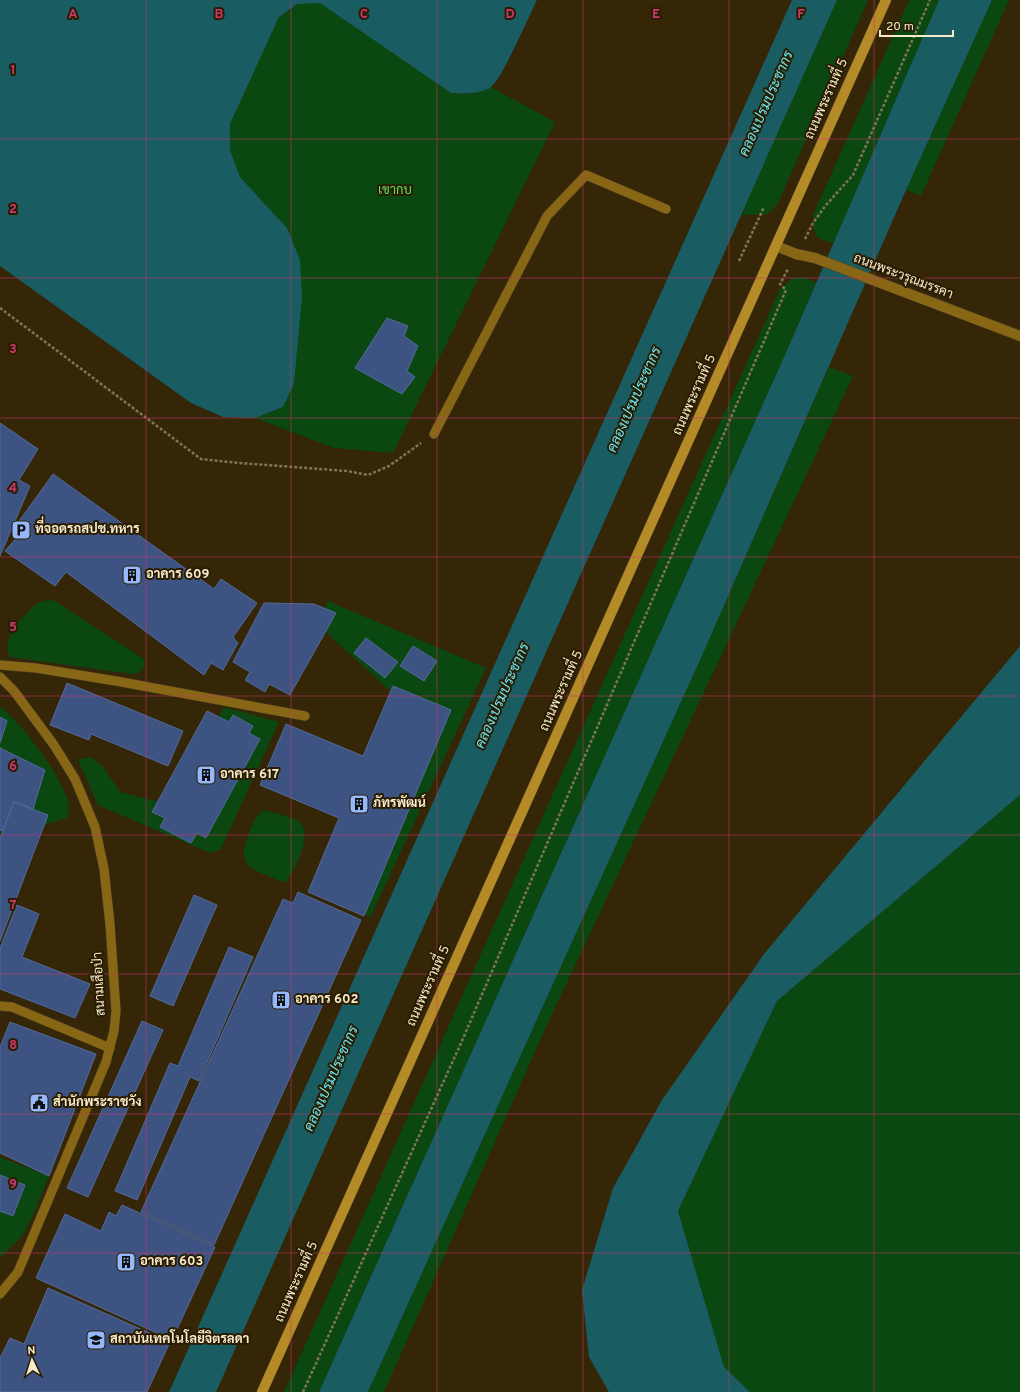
<svg xmlns="http://www.w3.org/2000/svg" width="1020" height="1392" viewBox="0 0 1020 1392" font-family="Overpass,Sarabun,sans-serif">
<rect width="100%" height="100%" fill="#342607"/>
<g fill="#0b4711">
<polygon points="837,0 868,0 778,203 768,214 741,215"/>
<path d="M909,0H939L834,243C812,237 815,236 813,215Z"/>
<polygon points="992,0 1009,0 921,196 906,190"/>
<polygon points="320,2 451,93 471,94 491,87 555,122 393,453 334,448 255,418 283,407 287,228 240,177 230,150 230,124 279,17 297,4"/>
<polygon points="804,277 816,283 788,348 319,1392 284,1392 780,289 793,278"/>
<polygon points="829,367 853,376 546,1027 384,1392 368,1392 705,649"/>
<polygon points="48,600 55,601 144,659 145,666 139,673 132,674 10,657 7,649 9,637 17,623 37,603"/>
<polygon points="328,601 486,668 370,918 354,904 412,711 317,624"/>
<path d="M0,706C22,724 63,777 69,805C69,809 68,814 67,818L0,838Z"/>
<polygon points="224,707 279,722 221,849 210,853 98,805 78,760 91,757 104,768 120,792 175,806"/>
<polygon points="1020,795 1020,1392 750,1392 724,1368 678,1211 777,1001"/>
<path d="M264,810C271,812 295,818 300,822C313,835 295,870 286,882H282C254,869 234,869 249,833C253,824 255,815 264,810Z"/>
<polygon points="0,1157 49,1176 32,1218 21,1237 0,1258"/>
</g>
<g fill="#195c62">
<path d="M0,0H537C529,16 502,79 491,87C481,94 463,94 451,93L320,3L297,4L279,17L230,124V150L240,177L287,228L300,260L302,297L294,383L283,407L255,418L223,417L191,403L0,266Z"/>
<polygon points="792,0 837,0 216,1392 169,1392"/>
<polygon points="939,0 992,0 906,190 705,649 368,1392 319,1392 788,348"/>
<polygon points="1020,646 1020,795 777,1001 678,1211 724,1367 750,1392 609,1392 589,1357 582,1290 613,1188 662,1100 764,954"/>
</g>
<g fill="#3d5483" stroke="#526a9a">
<polygon points="387,318 408,326 404,336 418,346 407,371 415,377 402,394 355,368"/>
<polygon points="0,423 38,449 19,480 30,486 0,556"/>
<polygon points="53,474 214,589 221,579 257,603 233,637 238,643 223,670 211,663 204,675 66,572 55,586 5,551 18,536 12,531"/>
<polygon points="264,603 314,604 336,613 290,695 269,684 265,692 245,680 250,672 233,662"/>
<polygon points="366,638 398,662 385,678 354,653"/>
<polygon points="413,646 437,661 424,681 400,666"/>
<polygon points="67,683 183,731 168,766 91,734 89,740 50,725"/>
<polygon points="393,686 451,710 364,916 308,892 339,818 260,785 286,724 363,756"/>
<polygon points="207,711 229,722 233,715 253,726 249,733 260,739 206,838 197,833 191,843 160,827 165,818 152,812"/>
<polygon points="0,717 7,721 0,743"/>
<polygon points="0,748 45,770 33,809 14,802 3,831 0,830"/>
<polygon points="14,802 48,815 0,941 0,838"/>
<polygon points="298,892 361,920 214,1245 141,1212 283,899 293,903"/>
<polygon points="194,895 217,905 173,1006 150,996"/>
<polygon points="17,905 39,914 22,957 90,984 75,1018 0,989 0,948"/>
<polygon points="229,947 253,957 199,1081 190,1077 137,1200 115,1191 170,1063 178,1066"/>
<polygon points="142,1021 163,1030 88,1197 67,1188"/>
<polygon points="10,1022 96,1054 49,1176 0,1153 0,1047"/>
<polygon points="0,1175 25,1185 13,1216 0,1211"/>
<polygon points="122,1205 215,1247 172,1340 36,1278 65,1214 101,1231 109,1212 116,1216"/>
<polygon points="48,1288 170,1342 147,1392 0,1392 0,1358 10,1338 24,1344"/>
</g>
<g fill="none" stroke-linecap="round" stroke-linejoin="round">
<defs>
<g id="service">
<polyline points="434,434 547,216 586,175 666,209"/>
<polyline points="0,665 36,668 116,681 305,716"/>
<polyline points="0,677 14,691 54,745 75,779 95,827 104,869 110,924 116,1011 114,1031 106,1062 18,1272 0,1294"/>
<polyline points="0,1006 12,1007 110,1048"/>
</g>
<polyline id="minor" points="776,246 796,254 815,258 1020,336"/>
<polyline id="secondary" points="262,1392 886,0"/>
</defs>
<use href="#service" stroke="#4f4123" stroke-width="10"/>
<use href="#minor" stroke="#4f4123" stroke-width="11"/>
<use href="#secondary" stroke="#4f4123" stroke-width="11"/>
<g stroke="#827456" stroke-width="2.5" stroke-dasharray="3 2" stroke-linecap="butt">
<polyline points="805,239 813,223 826,205 853,175 930,0"/>
<polyline points="739,261 764,207"/>
<polyline points="0,308 201,459 239,463 347,471 368,475 389,466 421,443"/>
<polyline points="303,1392 461,1043 786,290 780,284 788,269"/>
</g>
<use href="#service" stroke="#876616" stroke-width="9"/>
<use href="#minor" stroke="#876616" stroke-width="10"/>
<use href="#secondary" stroke="#b58b28" stroke-width="10"/>
</g>
<path fill="none" stroke="#ca386c" stroke-width="1" stroke-opacity="0.55" d="M146,0V1392M291,0V1392M437,0V1392M583,0V1392M729,0V1392M874,0V1392M0,139H1020M0,278H1020M0,418H1020M0,557H1020M0,696H1020M0,835H1020M0,974H1020M0,1114H1020M0,1253H1020"/>
<defs>
<symbol id="parking-square" viewBox="-11 -11 22 22"><rect x="-9" y="-9" width="18" height="18" rx="4" fill="#94b7fd" stroke="#2a1c00"/><path d="M-3.5-5.5H1a3.5 3.5 0 0 1 0 7H-1V5.5H-3.5ZM-1-3.4V-.6H.8a1.4 1.4 0 0 0 0-2.8Z" fill="#111"/></symbol>
<symbol id="building-square" viewBox="-11 -11 22 22"><rect x="-9" y="-9" width="18" height="18" rx="4" fill="#94b7fd" stroke="#2a1c00"/><path d="M-4-6H4V6H1V3H-1V6H-4ZM-2.5-4.3h1.7v1.8h-1.7ZM.8-4.3h1.7v1.8H.8ZM-2.5-1h1.7V.8h-1.7ZM.8-1h1.7V.8H.8Z" fill="#111"/></symbol>
<symbol id="civic-square" viewBox="-11 -11 22 22"><rect x="-9" y="-9" width="18" height="18" rx="4" fill="#94b7fd" stroke="#2a1c00"/><path d="M-.6-6.5H3V-4.5H.6V-3L4-1V1h2V6H-6V1h2V-1L-.6-3ZM-1.2 2.5V6h2.4V2.5Z" fill="#111"/></symbol>
<symbol id="university-square" viewBox="-11 -11 22 22"><rect x="-9" y="-9" width="18" height="18" rx="4" fill="#94b7fd" stroke="#2a1c00"/><path d="M0-5L7-2L0 1L-7-2ZM-4 1L0 2.5L4 1V4Q0 6-4 4Z" fill="#111"/></symbol>
</defs>
<g fill-rule="evenodd">
<use href="#parking-square" x="10" y="519" width="22" height="22"/>
<use href="#building-square" x="121" y="564" width="22" height="22"/>
<use href="#building-square" x="195" y="764" width="22" height="22"/>
<use href="#building-square" x="348" y="793" width="22" height="22"/>
<use href="#building-square" x="270" y="989" width="22" height="22"/>
<use href="#civic-square" x="28" y="1092" width="22" height="22"/>
<use href="#building-square" x="115" y="1251" width="22" height="22"/>
<use href="#university-square" x="85" y="1329" width="22" height="22"/>
</g>
<g text-anchor="middle" dominant-baseline="central" stroke-width="4" stroke-linejoin="round" paint-order="stroke">
<g font-size="13" fill="#f8eacd" stroke="#2a1c00">
<text transform="translate(827 99) rotate(-66)">ถนนพระรามที่ 5</text>
<text transform="translate(903 277) rotate(21)">ถนนพระวรุณมรรคา</text>
<text transform="translate(695 395) rotate(-66)">ถนนพระรามที่ 5</text>
<text transform="translate(562 691) rotate(-66)">ถนนพระรามที่ 5</text>
<text transform="translate(100 984) rotate(-93)">สนามเสือป่า</text>
<text transform="translate(429 986) rotate(-66)">ถนนพระรามที่ 5</text>
<text transform="translate(297 1282) rotate(-66)">ถนนพระรามที่ 5</text>
</g>
<g font-size="13" fill="#63de67" stroke="#2a1c00">
<text x="395" y="191">เขากบ</text>
</g>
<g font-size="13" font-weight="bold" fill="#f8eacd" stroke="#2a1c00" text-anchor="start">
<text x="35" y="530">ที่จอดรถสปช.ทหาร</text>
<text x="146" y="575">อาคาร 609</text>
<text x="220" y="775">อาคาร 617</text>
<text x="373" y="804">ภัทรพัฒน์</text>
<text x="295" y="1000">อาคาร 602</text>
<text x="53" y="1103">สำนักพระราชวัง</text>
<text x="140" y="1262">อาคาร 603</text>
<text x="110" y="1340">สถาบันเทคโนโลยีจิตรลดา</text>
</g>
<g font-size="14" font-style="italic" fill="#68ecf9" stroke="#2a1c00">
<text transform="translate(767 104) rotate(-66)">คลองเปรมประชากร</text>
<text transform="translate(635 400) rotate(-66)">คลองเปรมประชากร</text>
<text transform="translate(503 696) rotate(-66)">คลองเปรมประชากร</text>
<text transform="translate(332 1079) rotate(-66)">คลองเปรมประชากร</text>
</g>
</g>
<g font-size="13" text-anchor="middle" font-weight="bold" fill="#ca386c" stroke="#2a1c00" stroke-width="4" stroke-linejoin="round" paint-order="stroke">
<text x="73" y="18">A</text>
<text x="219" y="18">B</text>
<text x="364" y="18">C</text>
<text x="510" y="18">D</text>
<text x="656" y="18">E</text>
<text x="801" y="18">F</text>
<text x="13" y="74">1</text>
<text x="13" y="213">2</text>
<text x="13" y="353">3</text>
<text x="13" y="492">4</text>
<text x="13" y="631">5</text>
<text x="13" y="770">6</text>
<text x="13" y="909">7</text>
<text x="13" y="1049">8</text>
<text x="13" y="1188">9</text>
</g>
<g transform="translate(32 1360) rotate(356)" stroke="#2a1c00" stroke-width="3" paint-order="stroke">
<path d="M0-3L7 15L0 10L-7 15Z" fill="#f8eacd"/>
<text y="-6" font-size="11" font-weight="bold" text-anchor="middle" fill="#f8eacd">N</text>
</g>
<path d="M880 30v6h73v-6" fill="none" stroke="#f8eacd" stroke-width="2"/>
<text x="886" y="30" font-size="12" fill="#f8eacd" stroke="#2a1c00" stroke-width="3" paint-order="stroke">20 m</text>
</svg>
